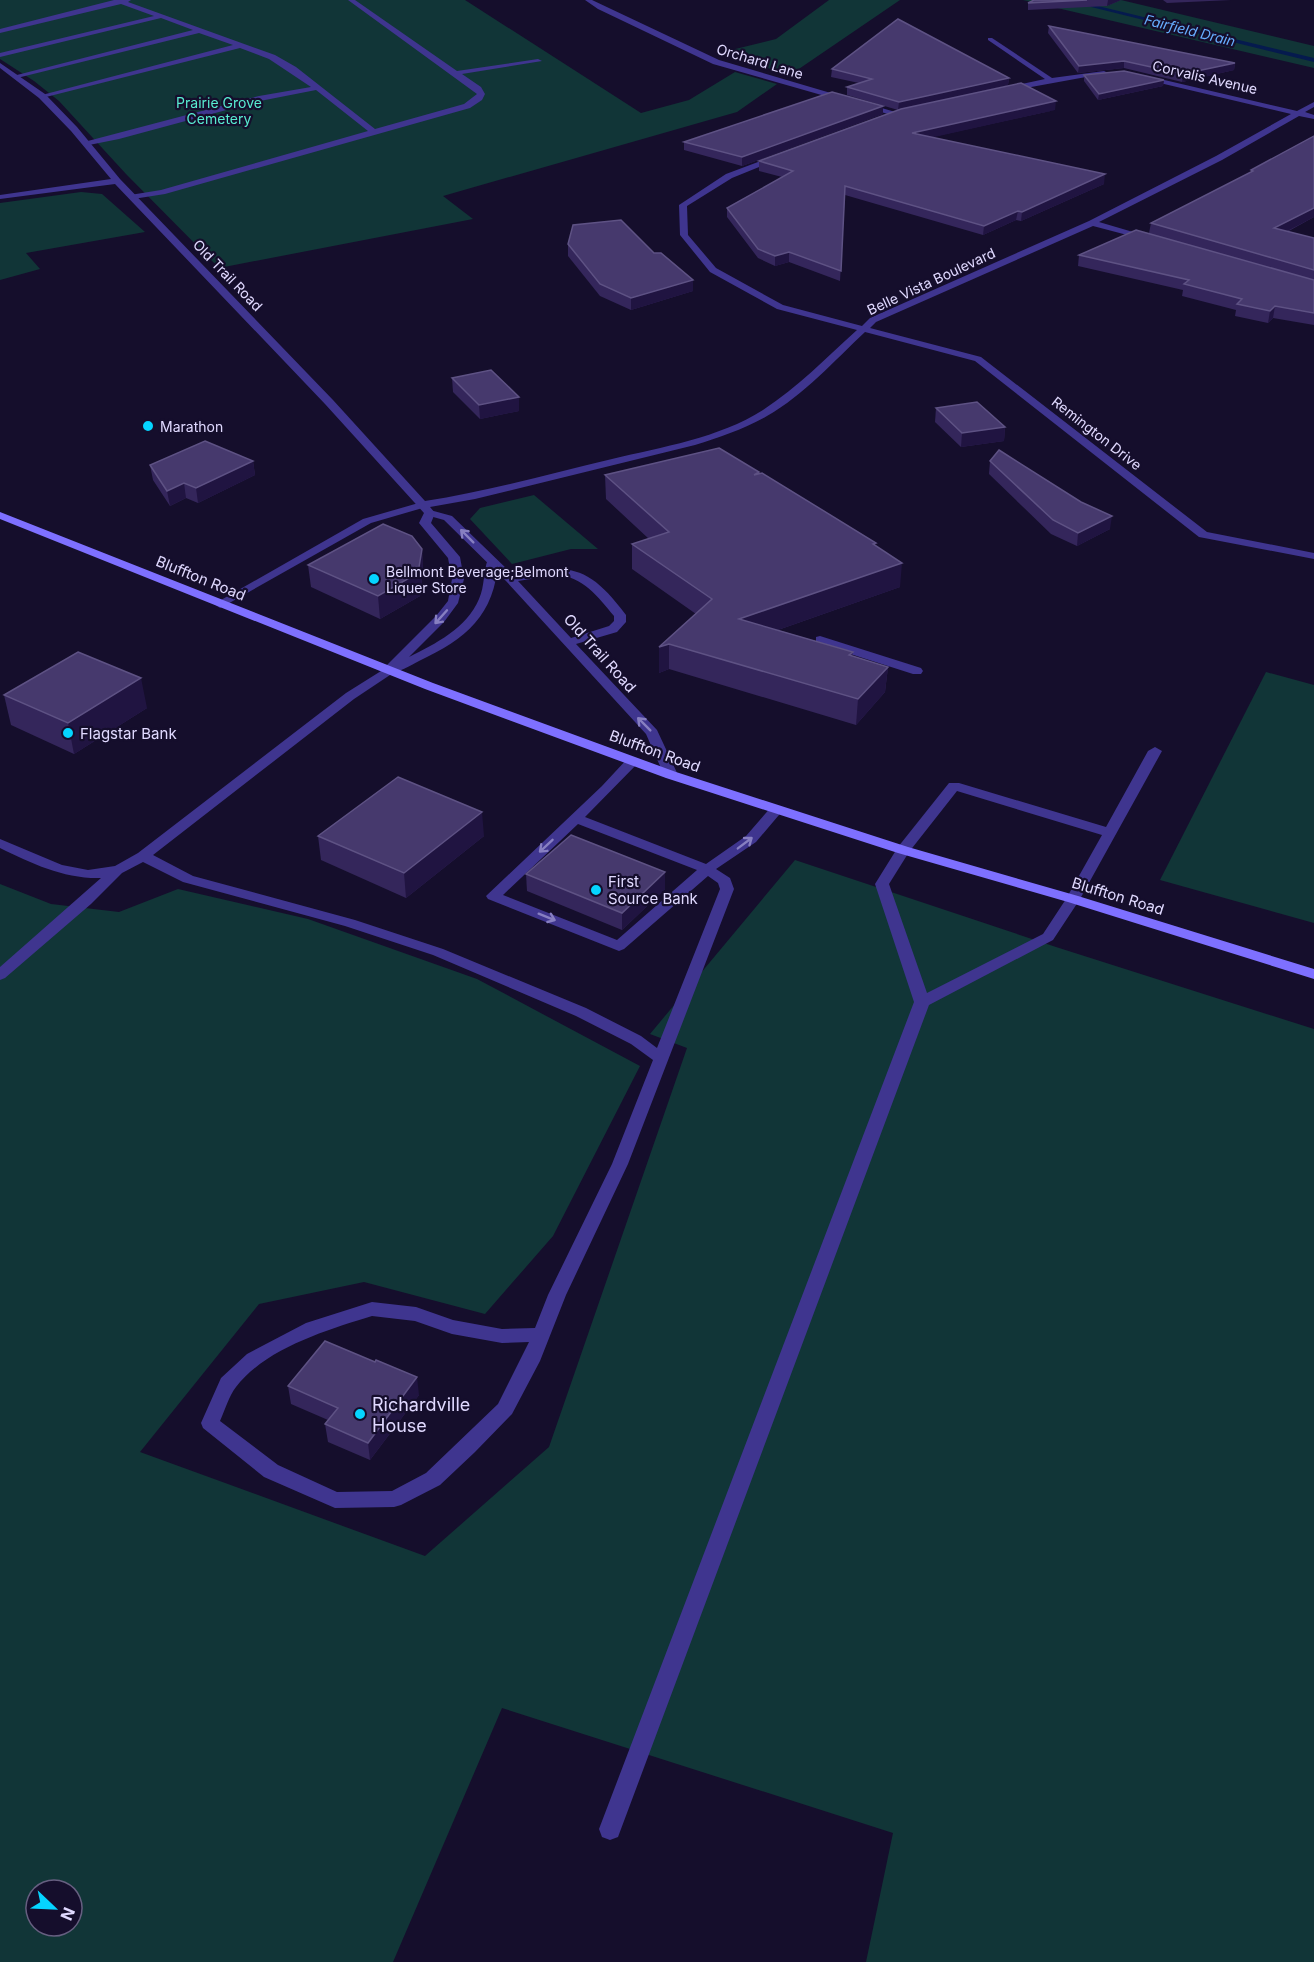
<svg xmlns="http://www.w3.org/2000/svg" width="1314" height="1962" viewBox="0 0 1314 1962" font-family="Inter,sans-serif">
<rect width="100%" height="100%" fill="#150e2c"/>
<g fill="#113537" fill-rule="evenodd">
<polygon points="0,0 465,0 641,113 689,100 735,72 777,84 737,112 443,196 473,219 219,268 126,174 59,101 34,81 0,59"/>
<polygon points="829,0 900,0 790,75 719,53 776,39"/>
<polygon points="1023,0 1121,0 1314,46 1314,68"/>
<polygon points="81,192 102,194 145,232 26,253 40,269 0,280 0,203"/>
<polygon points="534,495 598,549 571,549 512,564 470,519 480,508"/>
<polygon points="1266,672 1314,685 1314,923 1160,880"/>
<path d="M795,860L1056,947L1314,1029V1962H866L893,1833L502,1708L393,1962H0V884L51,904L119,912L178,889L308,919L477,979L640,1066L553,1236L485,1314L364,1282L259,1304L140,1452L425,1556L549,1447L687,1048L650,1034ZM36,1890H72V1926H36Z"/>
</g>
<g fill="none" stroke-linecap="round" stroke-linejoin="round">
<polygon fill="#051a4e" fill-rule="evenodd" points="1063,0 1073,0 1314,58 1314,62"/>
<g fill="#3f358f" fill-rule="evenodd">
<polygon points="114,0 131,0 128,2 275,55 296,67 375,129 464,104 477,94 348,0 355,0 457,71 538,59 542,61 462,74 481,87 485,94 482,100 470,108 165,194 133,199 130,199 130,195 161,190 368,131 316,90 260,101 119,139 84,146 84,142 259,96 311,87 269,59 240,48 42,98 38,96 233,45 199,33 17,78 13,76 193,30 161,18 0,57 0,53 154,16 121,4 0,33 0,29"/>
<polygon points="422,502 427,505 426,507 371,523 224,606 220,608 214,604 363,519"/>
<path d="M430,510L452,516L513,575C571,563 589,566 626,615V622L617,632L576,644L657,730L678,775L676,778H666L664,775L646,734L506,581L444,520L426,515V511ZM556,575C583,576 598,597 614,616V621L609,626L571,638L518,581Z"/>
<polygon points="820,636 921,668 923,671 921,674 913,674 816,643 816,637"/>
<path d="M389,666L393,667L395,670L393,673L354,699L153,855L193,876L355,920L443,949L586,1008L641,1036L657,1048L720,889L718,883L708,876L624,949L619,951L488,899L486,896L602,786L628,758L633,757L640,761L585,817L706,864L746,836L772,806L777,805L784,809L756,842L716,869L730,878L734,889L628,1164L566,1295L540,1361L512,1414L475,1452L440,1485L401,1505L394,1507L335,1508L264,1477L203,1428L201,1423L221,1378L247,1354L306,1323L372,1302L416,1307L453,1320L502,1329L535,1328L548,1295L612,1164L653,1060L631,1044L576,1016L433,955L345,926L183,882L143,862L122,873L91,904L5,978L0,980V967L101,878C64,879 33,864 0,848V839L62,865L88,870L115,866L138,853L346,693ZM578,824L697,870L617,940L503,895ZM372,1316L415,1321L452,1334L502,1343L529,1342L498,1404L426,1473L392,1491L337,1492L278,1465L220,1421C225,1410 229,1396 236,1387C266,1348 327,1330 372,1316Z"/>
<path d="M1155,747L1162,751L1080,899L1053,940L929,1005L621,1829L618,1837L610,1840L602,1837L599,1829L914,1002L875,884L898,847L949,783H959L1106,827L1148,751ZM957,791L1102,835L1066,899L1043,934L927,993L889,884L909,852Z"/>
</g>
<g fill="#3f358f" fill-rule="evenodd">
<polygon points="585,0 592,0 719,60 902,114 895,116 713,64 598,9"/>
<polygon points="988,38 992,38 1052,78 1104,71 1108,73 1004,92 1004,88 1045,79 988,40"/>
<path d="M0,63L45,94L77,127L120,179L333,400L425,501C488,491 550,474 612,459C662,447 719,438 763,410C798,387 826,358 857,330L777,309L710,272L680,235L679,205L726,174L774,156L781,158L732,178L687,206L688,235L716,268L783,305L862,326L870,318L1089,221L1216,156L1291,114L1143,79V75L1297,111L1314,102V107L1305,112L1314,115V119L1299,116L1222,160L1099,222L1150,237V241L1093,226L876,322L870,328L981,357L1207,532L1314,553V559L1199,537L975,361L865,332C834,361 804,395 767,416C744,429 720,437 695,445L475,499L430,507L435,513L431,523L460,557L464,579L458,603L444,622L409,657C435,644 467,628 479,599C485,586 483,571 488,559L492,558L498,561C495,615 466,639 419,661C410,666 395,675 385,673L383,670L385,667L436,616L448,601L452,579L448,558L419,523L424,513L325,404L115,184L0,199V195L111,179L71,131L39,98L0,68Z"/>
</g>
<polygon fill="#7e70ff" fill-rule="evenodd" points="0,512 433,683 676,772 908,847 1078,896 1314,969 1314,979 1068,902 898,853 666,778 425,689 0,519"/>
</g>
<g fill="#34265b">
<polygon points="1034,0 1121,0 1107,6 1028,10 1028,3"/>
<polygon points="1163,0 1231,0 1167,3"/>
<polygon points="1049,26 1235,63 1234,70 1182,82 1124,68 1078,73 1048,33"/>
<polygon points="832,69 1009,78 1008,85 898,110 847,95 847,87 859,83 831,77"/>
<polygon points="1084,75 1164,80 1163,86 1098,100 1084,81"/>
<polygon points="883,106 883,114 742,166 684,150 684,142"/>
<polygon points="1055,110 932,137 1104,184 1021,221 1016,220 983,235 845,195 840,281 789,262 775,266 758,258 727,217 727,208 782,177 759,171 759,161"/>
<polygon points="1314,136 1314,217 1287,232 1314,238 1314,325 1273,318 1268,323 1235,316 1236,310 1182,296 1183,290 1078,266 1079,255 1149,233 1151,223 1251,172 1251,170"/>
<polygon points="568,244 693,291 631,310 600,296 568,256"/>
<polygon points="452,378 519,397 519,411 480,419 453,392"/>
<polygon points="936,408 1005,427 1004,441 961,447 935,422"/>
<polygon points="253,461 255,475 198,503 186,498 170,506 153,480 150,465"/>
<polygon points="990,461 1110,529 1077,546 1051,534 989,474"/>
<polygon points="759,474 876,546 900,587 778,630 853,652 852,656 888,667 885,692 856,725 669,669 659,673 659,647 696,614 632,569 632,544 649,539 606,499 605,475"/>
<polygon points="422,549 423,571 420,596 380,619 311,587 308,565"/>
<polygon points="4,695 147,708 74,754 11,725"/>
<polygon points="318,836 484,836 406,898 321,860"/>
<polygon points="665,872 665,889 622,930 527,891 526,874"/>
<polygon points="288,1386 419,1395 370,1460 328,1442 325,1424 328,1420 291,1404"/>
</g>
<g fill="#201441">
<polygon points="1108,0 1121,0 1107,6"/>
<polygon points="1124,61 1124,68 1078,73 1079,66"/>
<polygon points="1235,63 1234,70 1182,82 1183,74"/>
<polygon points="1009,78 1008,85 898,110 899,102"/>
<polygon points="1164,80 1163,86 1098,100 1099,94"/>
<polygon points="1056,101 1055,110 912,142 912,133"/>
<polygon points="883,106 883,114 742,166 742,157"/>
<polygon points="1105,174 1104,184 1021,221 1022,212"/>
<polygon points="1314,208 1314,217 1272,239 1274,228"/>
<polygon points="1018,211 1016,220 983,235 984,226"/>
<polygon points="789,252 789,262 775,266 775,256"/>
<polygon points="693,280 693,291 631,310 631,298"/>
<polygon points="1275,306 1273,318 1268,323 1270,311"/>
<polygon points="519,397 519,411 480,419 479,405"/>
<polygon points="1005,427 1004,441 961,447 962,433"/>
<polygon points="253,461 255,475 198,503 196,488"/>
<polygon points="184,483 186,498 170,506 167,491"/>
<polygon points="1112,516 1110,529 1077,546 1078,533"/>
<polygon points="422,549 423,571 420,596 380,619 378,596"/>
<polygon points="902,563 900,587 738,644 739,619"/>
<polygon points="669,644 669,669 659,673 659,647"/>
<polygon points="888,667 885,692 856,725 858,699"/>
<polygon points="141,678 147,708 74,754 68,723"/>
<polygon points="482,812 484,836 406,898 404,873"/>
<polygon points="665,872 665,889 622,930 622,913"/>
<polygon points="417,1377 419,1395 370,1460 368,1443"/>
</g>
<g fill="#46396d" stroke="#5e5284" stroke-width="1.5">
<polygon points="1034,0 1087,0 1028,3"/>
<polygon points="898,19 1009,78 899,102 847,87 872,79 832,69"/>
<polygon points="1049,26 1235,63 1183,74 1124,61 1079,66"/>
<polygon points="1124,71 1164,80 1099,94 1084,75"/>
<polygon points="1021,83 1056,101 912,133 1105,174 1022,212 1018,211 984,226 845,186 841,271 789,252 775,256 758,249 727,208 793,171 759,161 901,109"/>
<polygon points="832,92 883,106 742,157 684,142"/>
<polygon points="1314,136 1314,208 1274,228 1314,238 1314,270 1151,223 1253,171 1251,170"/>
<polygon points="621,220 654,253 661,253 693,280 631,298 600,284 568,244 573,225"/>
<polygon points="1136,230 1314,280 1314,313 1275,306 1270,311 1237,304 1242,299 1184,284 1189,280 1079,255"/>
<polygon points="491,370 519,397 479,405 452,378"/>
<polygon points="977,402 1005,427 962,433 936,408"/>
<polygon points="205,441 253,461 196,488 184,483 167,491 150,465"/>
<polygon points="719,448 759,472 754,475 762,473 876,543 873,544 902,563 739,619 853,652 849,655 888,667 858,699 669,644 659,647 712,599 632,544 669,532 605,475"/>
<polygon points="999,450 1081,502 1112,516 1078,533 1053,520 990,461"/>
<polygon points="383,524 412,536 422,549 418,573 378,596 308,565"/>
<polygon points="78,652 141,678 68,723 4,695"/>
<polygon points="398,777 482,812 404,873 318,836"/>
<polygon points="571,835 665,872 622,913 526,874"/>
<polygon points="325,1341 375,1362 376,1360 417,1377 368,1443 325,1424 338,1408 288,1386"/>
</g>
<defs><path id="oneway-shaft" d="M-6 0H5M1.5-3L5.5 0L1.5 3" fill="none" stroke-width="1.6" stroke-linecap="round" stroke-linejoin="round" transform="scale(1.5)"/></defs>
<g stroke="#877fc1">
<use href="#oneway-shaft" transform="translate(467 536) rotate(-135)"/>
<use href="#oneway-shaft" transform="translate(441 617) rotate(132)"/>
<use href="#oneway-shaft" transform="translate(644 724) rotate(-135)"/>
<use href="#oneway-shaft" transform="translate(745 843) rotate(-37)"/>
<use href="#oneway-shaft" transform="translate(546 846) rotate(137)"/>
<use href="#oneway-shaft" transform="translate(547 917) rotate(22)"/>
</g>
<g fill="#05d4ff" stroke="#150e2c" stroke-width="2">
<circle cx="148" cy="426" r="6"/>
<circle cx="374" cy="579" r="6"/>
<circle cx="68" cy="733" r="6"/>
<circle cx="596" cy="890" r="6"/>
<circle cx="360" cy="1414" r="6"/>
</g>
<g text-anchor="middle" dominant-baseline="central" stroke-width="4.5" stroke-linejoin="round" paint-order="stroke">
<g font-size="14" font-style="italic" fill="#67aeff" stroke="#150e2c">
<text transform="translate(1190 30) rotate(14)">Fairfield Drain</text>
</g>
<g font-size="14" fill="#e0d9ff" stroke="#150e2c">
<text transform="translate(760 61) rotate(17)">Orchard Lane</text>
<text transform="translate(1205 77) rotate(13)">Corvalis Avenue</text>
<text transform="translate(228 275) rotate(46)">Old Trail Road</text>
<text transform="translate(931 281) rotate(-25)">Belle Vista Boulevard</text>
<text transform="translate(1097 433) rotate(38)">Remington Drive</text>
</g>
<g font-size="14" fill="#58ecd1" stroke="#150e2c">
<text x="219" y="102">Prairie Grove<tspan x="219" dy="16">Cemetery</tspan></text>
</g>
<g font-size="14" fill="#e0d9ff" stroke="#150e2c" text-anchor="start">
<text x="160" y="426">Marathon</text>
<text x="386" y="571">Bellmont Beverage;Belmont<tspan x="386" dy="16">Liquer Store</tspan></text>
</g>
<g font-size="15" fill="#e0d9ff" stroke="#150e2c">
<text transform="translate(201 578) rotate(22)">Bluffton Road</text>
<text transform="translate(600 653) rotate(48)">Old Trail Road</text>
<text transform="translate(655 751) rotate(20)">Bluffton Road</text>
<text transform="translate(1118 896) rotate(17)">Bluffton Road</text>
</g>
<g font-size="15" fill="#e0d9ff" stroke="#150e2c" text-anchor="start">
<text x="80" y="733">Flagstar Bank</text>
<text x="608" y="881">First<tspan x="608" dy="17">Source Bank</tspan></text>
</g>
<g font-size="18" fill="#e0d9ff" stroke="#150e2c" text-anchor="start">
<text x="372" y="1404">Richardville<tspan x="372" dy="21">House</tspan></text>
</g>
</g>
<g transform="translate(54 1908) rotate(113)"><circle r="28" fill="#150e2c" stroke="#665f80" stroke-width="1.5"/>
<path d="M0-4.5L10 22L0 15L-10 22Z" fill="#05d4ff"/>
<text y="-9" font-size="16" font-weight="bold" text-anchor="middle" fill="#e0d9ff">N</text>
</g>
</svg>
